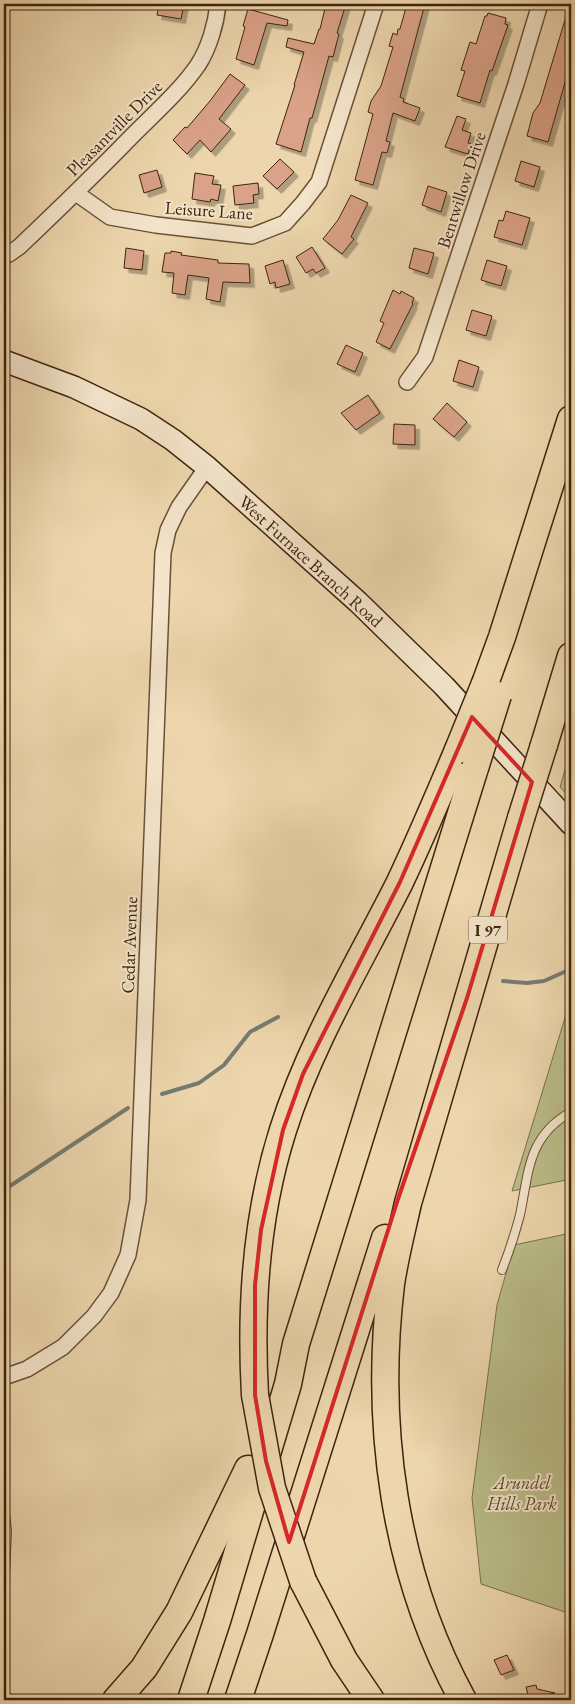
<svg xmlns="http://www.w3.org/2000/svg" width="575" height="1704" viewBox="0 0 575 1704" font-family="'EB Garamond',serif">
<defs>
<filter id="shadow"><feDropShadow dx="4.5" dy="4.5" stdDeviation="0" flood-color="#0004"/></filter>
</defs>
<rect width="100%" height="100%" fill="#edd6ad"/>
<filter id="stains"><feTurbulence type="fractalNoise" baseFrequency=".004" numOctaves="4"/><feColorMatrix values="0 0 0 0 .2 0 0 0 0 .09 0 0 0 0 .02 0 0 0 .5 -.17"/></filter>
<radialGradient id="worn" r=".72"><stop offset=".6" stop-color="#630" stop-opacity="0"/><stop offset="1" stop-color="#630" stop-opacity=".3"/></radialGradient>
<g fill="#babd89" stroke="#7c704c">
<polygon points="571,749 571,799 560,787"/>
<polygon points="571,998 571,1179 512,1191"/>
<polygon points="571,1233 571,1614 481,1584 472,1498 497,1305 514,1245"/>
</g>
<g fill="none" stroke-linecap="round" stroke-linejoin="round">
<g stroke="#767c70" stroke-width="4">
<polyline points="503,981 527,983 544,981 571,969"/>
<polyline points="162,1094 199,1083 224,1065 250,1032 278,1017"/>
<polyline points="4,1190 128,1108"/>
</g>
</g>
<g fill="#daa288" stroke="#3e240e" filter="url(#shadow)">
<polygon points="159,4 184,4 181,19 157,15"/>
<polygon points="326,4 346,4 337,33 339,34 333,57 329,56 317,100 312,118 310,118 301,152 276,144 295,85 294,85 304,52 286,47 288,38 314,44 319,29 320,29"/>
<polygon points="407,4 425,4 400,97 404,99 403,102 420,108 415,121 393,113 386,141 390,142 387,153 382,152 373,185 355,180 373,114 368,112 371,101 381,86 393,47 389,46 393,33 397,35 398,29 400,29"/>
<polygon points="248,9 288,20 287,26 267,23 254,65 236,59 245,27 243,26"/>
<polygon points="568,10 571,10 571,80 566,79 548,142 527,136 533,113 540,103"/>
<polygon points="488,13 506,18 505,24 508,25 492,71 490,70 480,103 457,96 465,71 461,70 470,42 476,44 485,16 487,16"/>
<polygon points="230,74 245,85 219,119 231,129 211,152 200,140 187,154 173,140 185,127 187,128 210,101"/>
<polygon points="457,116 466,119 462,130 471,133 468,143 471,144 468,154 445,147"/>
<polygon points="280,159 294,172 277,189 263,176"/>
<polygon points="521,161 540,167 534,187 515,181"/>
<polygon points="157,170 162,187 144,193 139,175"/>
<polygon points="195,173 214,176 212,184 221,185 218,201 211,199 210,202 192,199"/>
<polygon points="258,183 259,194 253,195 254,203 235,205 233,186"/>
<polygon points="428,186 447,192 441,212 422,205"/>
<polygon points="351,195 368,203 351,237 354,239 342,254 323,239 338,220"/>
<polygon points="506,211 530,218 522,245 494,237 499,220 503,221"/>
<polygon points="312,247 325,268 316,273 313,269 306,273 296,257"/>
<polygon points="126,248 144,251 142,270 124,268"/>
<polygon points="414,248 434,253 428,274 409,268"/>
<polygon points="171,251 182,253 181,255 218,260 218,263 249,264 250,283 223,282 220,302 206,299 209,278 188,275 185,295 172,293 174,273 162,272 165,253 171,253"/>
<polygon points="283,260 290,284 276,288 275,282 270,284 265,266"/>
<polygon points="487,260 507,266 501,286 481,280"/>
<polygon points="393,290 400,294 401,291 414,298 412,303 413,304 390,349 376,342 384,323 380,321"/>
<polygon points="472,310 492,316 486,336 466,330"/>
<polygon points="346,345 363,353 355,372 337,364"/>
<polygon points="459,360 479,367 473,387 453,381"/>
<polygon points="368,395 380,413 356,430 341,413"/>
<polygon points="447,403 467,422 454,437 433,419"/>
<polygon points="394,424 415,425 415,445 393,444"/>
<polygon points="507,1655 514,1670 501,1675 494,1660"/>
<polygon points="536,1685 537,1689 555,1693 529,1699 526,1687"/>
</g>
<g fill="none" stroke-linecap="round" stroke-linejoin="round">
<defs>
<g id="lane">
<path d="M502,1270C509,1252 515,1234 520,1215C529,1171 528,1136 571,1112"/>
<polyline points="4,1504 7,1531 4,1596"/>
</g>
<g id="street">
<polyline points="76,193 110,217 156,225 252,236 285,223 303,203 319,182 376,4"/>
<path d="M4,256L9,254L19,247C58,210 96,173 133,135C156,112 180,91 198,65C209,48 216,24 218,4"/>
<polyline points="407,382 425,357 516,84 540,4"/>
<polyline points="4,1377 27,1369 63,1347 94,1316 111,1293 128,1255 138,1200 163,553 168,530 179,507 207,467"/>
</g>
<polyline id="secondary" points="4,361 74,387 141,419 173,440 207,467 358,602 444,686 571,824"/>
<g id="highway">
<polyline points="486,681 502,637 571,419"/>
<polyline points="544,745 571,656"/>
<path d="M255,1395C250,1306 256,1215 283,1130C310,1044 358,965 399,884C420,840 439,795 458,750"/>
<polyline points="303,1581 344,1660 371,1700"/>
<polyline points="116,1700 144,1668 179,1612 248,1469"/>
<polyline points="191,1700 217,1621 288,1384 296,1344 475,768"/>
<polyline points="238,1700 260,1634 385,1238"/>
<path d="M463,1700C394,1574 374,1426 391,1284C395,1257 402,1230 408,1203L521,818"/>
</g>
</defs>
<use href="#lane" stroke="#6a5036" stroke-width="10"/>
<use href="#street" stroke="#6a5036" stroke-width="18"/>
<use href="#secondary" stroke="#3e240e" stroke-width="24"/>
<use href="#highway" stroke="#3e240e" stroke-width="29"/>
<use href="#lane" stroke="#f3e4ca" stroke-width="8"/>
<use href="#street" stroke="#f3e4ca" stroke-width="15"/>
<use href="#secondary" stroke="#f3e4ca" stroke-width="21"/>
<use href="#highway" stroke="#edd6ad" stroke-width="26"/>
<defs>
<g id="highway-bridge">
<polyline points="458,750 486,681"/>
<polyline points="475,768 498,695"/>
<polyline points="521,818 544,745"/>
<polyline points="255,1395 272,1488 303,1581"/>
</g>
</defs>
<use href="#highway-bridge" stroke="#3e240e" stroke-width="29" stroke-linecap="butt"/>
<use href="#highway-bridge" stroke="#edd6ad" stroke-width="26"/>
</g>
<path fill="none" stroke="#d62828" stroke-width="4" stroke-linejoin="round" d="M472,717L532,782L467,998L398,1199L289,1542L266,1461L255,1395V1285L261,1230L283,1130L303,1074L400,882Z"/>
<g text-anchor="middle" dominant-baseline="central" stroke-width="4" stroke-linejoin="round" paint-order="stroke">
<rect fill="#f3e4ca" stroke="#745e46" stroke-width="1" x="469" y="916.5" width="38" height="27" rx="4"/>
<g font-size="16" font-weight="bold" fill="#3e240e">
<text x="488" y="930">I 97</text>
</g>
<g font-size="18" fill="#3e240e" stroke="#f3e4ca">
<text transform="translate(114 128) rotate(-45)">Pleasantville Drive</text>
<text transform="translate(461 190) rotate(-72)">Bentwillow Drive</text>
<text transform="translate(209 210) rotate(4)">Leisure Lane</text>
<text transform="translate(311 561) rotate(42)">West Furnace Branch Road</text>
<text transform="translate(129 945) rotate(-88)">Cedar Avenue</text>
</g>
<g font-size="18" font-style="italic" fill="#5d4a2d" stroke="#f3e4ca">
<text x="522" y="1482">Arundel<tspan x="522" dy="21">Hills Park</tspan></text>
</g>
</g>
<rect width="575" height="1704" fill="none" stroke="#edd6ad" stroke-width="20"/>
<rect x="5" y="5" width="565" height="1694" fill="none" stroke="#3e240e" stroke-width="2.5"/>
<rect x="10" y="10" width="555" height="1684" fill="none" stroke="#3e240e"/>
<rect width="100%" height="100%" filter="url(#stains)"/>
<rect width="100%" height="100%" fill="url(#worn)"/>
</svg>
